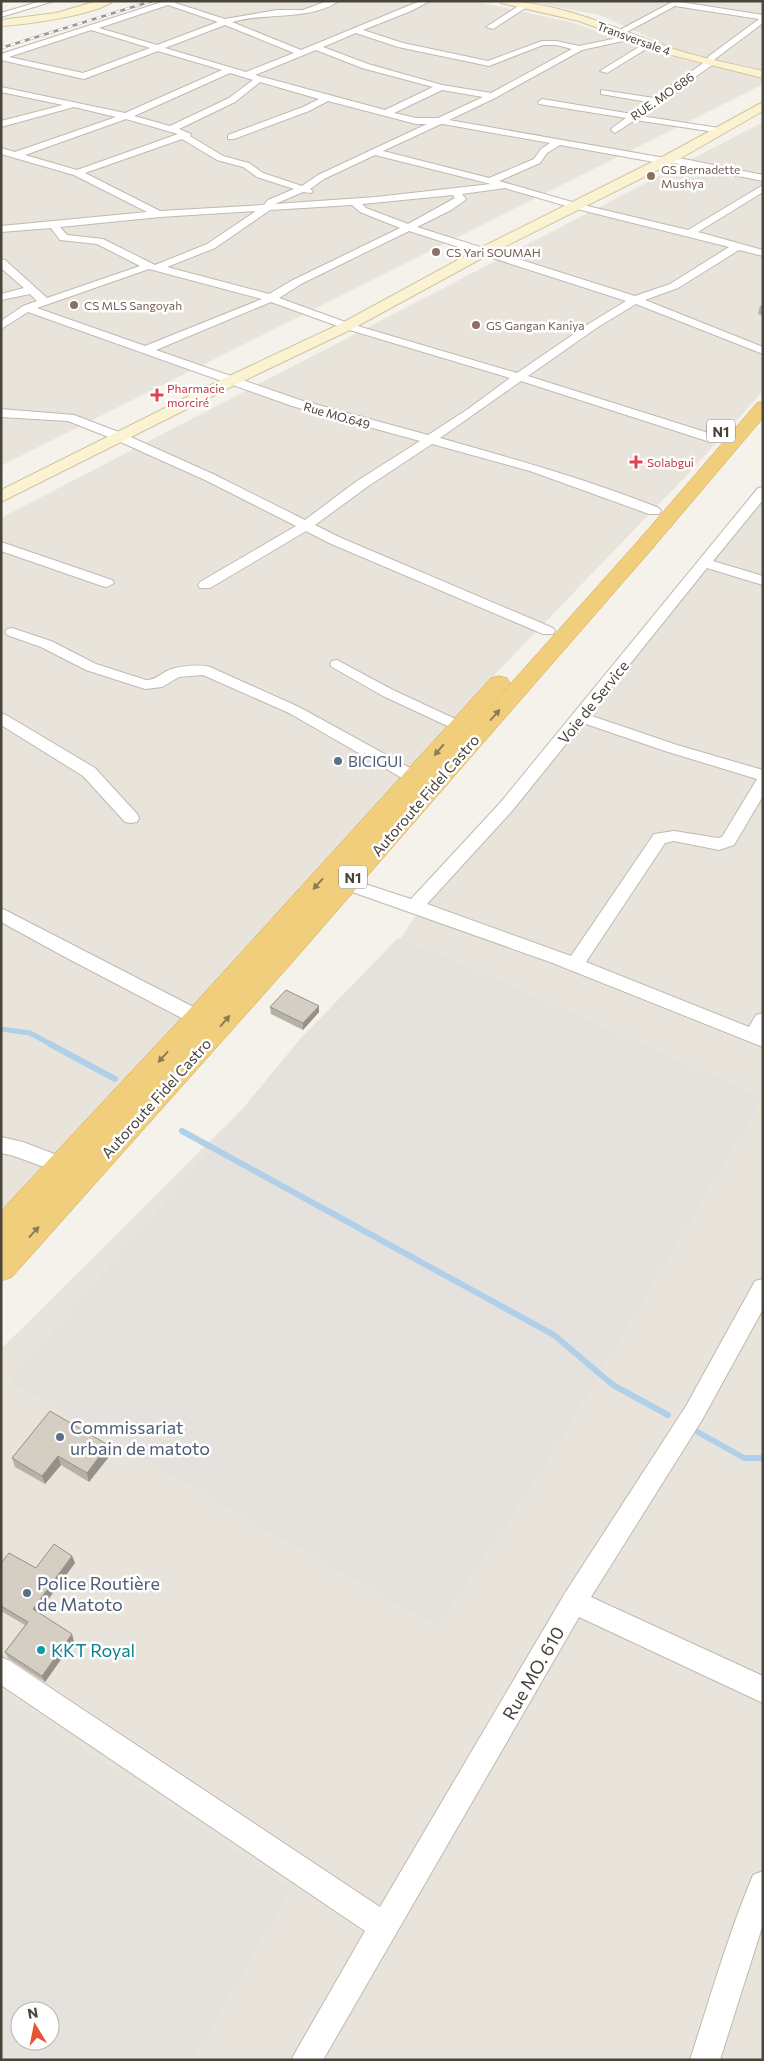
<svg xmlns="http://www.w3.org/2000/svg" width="764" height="2061" viewBox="0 0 764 2061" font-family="Commissioner,sans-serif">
<rect width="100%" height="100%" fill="#f5f2ec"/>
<g fill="#e8e4db" fill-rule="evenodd">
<polygon points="168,1 474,1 574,23 627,43 679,59 763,76 763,84 1,466 1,56"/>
<polygon points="524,1 763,1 763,70 674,49 600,15"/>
<polygon points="763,122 763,391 687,475 500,669 311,892 1,1215 1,518"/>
<path d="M763,486V2060H1V1349L345,1007L392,951L427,899L631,651ZM20,2011H50V2041H20Z"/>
</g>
<g fill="#e5e2dd" fill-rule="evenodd">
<polygon points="398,938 437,953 763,1098 552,1454 503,1530 437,1626 264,1529 9,1381 179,1186 301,1038"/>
<path d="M1,1694L291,1888L193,2060H1ZM20,2011H50V2041H20Z"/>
</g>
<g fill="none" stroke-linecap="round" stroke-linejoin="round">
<polyline stroke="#b0d0ea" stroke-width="5" points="1,1029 30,1033 52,1045"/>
<g stroke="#b0d0ea" stroke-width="6">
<polyline points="50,1044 115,1079"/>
<polyline points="182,1131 554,1335 613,1385 668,1415"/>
<polyline points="696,1431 744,1458 763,1458"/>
</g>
<defs>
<g id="street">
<polygon points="41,1 54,1 1,17 1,13"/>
<path d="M165,1H177L175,3L225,19L277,10H303L327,1H339C310,21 266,12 232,22L301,50L420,1H430L411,11L363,30L403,43L488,61L542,41H556L579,46L632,35V39L582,50L495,98L449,120L665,158L669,156L763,175V181L669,162L665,164L560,145L547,153L540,163L499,181L579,204L688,230L763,185V192L698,232L763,250V256L739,250L678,288L645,300L763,347V354L636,304L598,327L528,376L718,436L720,439L718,442H710L521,381L440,438C514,459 587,479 659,508L661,511L659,514H649L530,471L432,444L367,487L315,525L339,537L553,628L555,631L553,634H543L329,543L306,531L210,588H200L198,585L200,582L296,526L205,480L116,440L68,421L1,417V409L74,415L124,434L213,474L305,520L357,481L420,441L292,406L28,312L1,329V321L23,306L37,301L30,294L1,300V294L24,288L1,268V259L5,260L47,298L140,266L97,244L60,240L51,228L1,232V226L147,212L74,175L1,154V148L15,152L116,117L74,107L1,127V121L63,105L1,92V87L125,113L222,70L158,51L84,79L1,60V54ZM168,5L218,22L157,45L99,28ZM225,25L294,53L246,72L165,48ZM91,30L150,48L83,73L9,57ZM356,33L398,47L489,66L543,45H556L572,49L491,93L442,85L368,64L323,47ZM316,50L362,68L433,87L385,110L255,75ZM230,73L253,80L229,98L170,126L134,116ZM260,82L319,99L303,107L228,135V139H234L309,111L328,101L416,124H427L318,175L302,186L263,173L249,163L223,156L190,136L191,134L179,129L235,102ZM442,90L483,97L438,118H416L394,113ZM126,119L178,134L77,170L25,155ZM441,124H443L550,143L541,149L534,159L489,178L383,151ZM182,139L217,160L243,167L257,177L294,189L268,200L264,205L160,211L85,173ZM375,155L491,184L376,197L275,204L303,192L311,193L313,191L310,189L324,179ZM505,188L573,208L729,247L670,284L635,296L417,227L451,210L464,201L466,199L462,194ZM453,195L455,198L408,224L366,208L362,204ZM352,205L360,212L400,228L293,280L269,294L167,267L215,248L270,210ZM256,211L207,244L155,265L103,239L67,235L60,227L160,217ZM409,231L626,301L590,323L517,373L351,324L279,298L301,284ZM149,269L262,299L145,346L37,308ZM271,302L343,328L510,378L468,409L428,435L300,400L156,350Z"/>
<polygon points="674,1 763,15 763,23 715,59 712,65 641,116 719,128 722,129 722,133 635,120 615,133 611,130 612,128 626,118 539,104 538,102 542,99 632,114 648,102 601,94 601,90 654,98 706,61 709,56 759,19 675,6 623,34 616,32"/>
<polygon points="523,3 530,5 493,29 486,27"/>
<polygon points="647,42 654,44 607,73 600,71"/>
<path d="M763,487V500L713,561L763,576V585L707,568L589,715L677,745L763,770V796L734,845L719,850L674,841L665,843L586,962L749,1027L756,1015L763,1013V1047L550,962L341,888L338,884L341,880L347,878L411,899L500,803L758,488ZM583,723L665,751L757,779L722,837L718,838L674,831L654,834L571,956L427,904L512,811Z"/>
<polygon points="1,542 112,580 114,583 107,587 102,586 1,551"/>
<path d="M12,628L51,641L96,664L146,680C156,680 160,674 169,670C179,666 200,664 210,667L299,707L421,774L423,778L421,782H409L289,713L203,675L179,677L162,687L145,689L86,670L41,647L7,635L5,632L7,629Z"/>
<polygon points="337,660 393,690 464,723 467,726 464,729 454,729 383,696 332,667 330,664 332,661"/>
<polygon points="1,713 6,715 95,768 137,814 139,818 137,822 131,823 125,822 83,776 1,725"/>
<polygon points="1,908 205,1013 207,1018 205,1023 198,1025 191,1023 65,957 1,922"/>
<polygon points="1,1137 23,1142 70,1160 73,1166 70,1172 63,1174 14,1156 1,1153"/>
<polygon points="763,1279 763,1309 702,1420 591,1597 763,1676 763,1703 579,1617 323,2060 291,2060 365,1931 1,1685 1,1657 10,1661 380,1907 565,1593 686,1406 755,1281"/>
<path d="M763,1871V1924L720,2060H690C710,1998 728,1935 753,1875Z"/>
</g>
<g id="secondary">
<path d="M97,1H113C97,15 24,25 1,26V20L56,13Z"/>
<path d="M500,1C561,1 620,31 677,50C705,59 734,64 763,71V78L671,55L579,21L501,3Z"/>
<polygon points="763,102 763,111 674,162 486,256 352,329 239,383 1,502 1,490 227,377 342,323 476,250 664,156"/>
</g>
<polygon id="highway" points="763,402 763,418 652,549 289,966 12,1277 1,1281 1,1247 4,1244 1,1245 1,1211 188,1011 491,678 499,676 507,678 510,683 507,688 437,766 638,541 757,403"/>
</defs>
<use href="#street" stroke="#bfbaaf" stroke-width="2"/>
<use href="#secondary" stroke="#cfc5a1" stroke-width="2"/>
<use href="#highway" stroke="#cfa44c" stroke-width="1"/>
<use href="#street" fill="#fff" fill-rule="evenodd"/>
<use href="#secondary" fill="#faf2d1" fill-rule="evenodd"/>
<use href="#highway" fill="#f0ce7c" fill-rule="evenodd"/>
<defs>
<polyline id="rail" points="1,48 152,1"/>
</defs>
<use href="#rail" stroke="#999" stroke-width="2.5"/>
<use href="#rail" stroke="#fff" stroke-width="2" stroke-dasharray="5" stroke-linecap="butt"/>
</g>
<g fill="#b7b2a8">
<polygon points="763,304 763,316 758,314 760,306"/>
<polygon points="270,1007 319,1012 303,1030 271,1014"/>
<polygon points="111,1454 89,1482 61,1465 45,1484 15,1467 12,1458"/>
<polygon points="72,1556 75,1563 38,1613 74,1641 45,1682 8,1658 5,1652 25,1625 1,1611 1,1563 36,1568"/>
</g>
<g fill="#959188">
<polygon points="319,1006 319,1012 303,1030 303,1023"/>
<polygon points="108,1445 111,1454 89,1482 87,1473"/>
<polygon points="58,1456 61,1465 45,1484 42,1476"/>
<polygon points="72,1556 75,1563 36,1616 33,1609"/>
<polygon points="72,1634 74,1641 45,1682 42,1676"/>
</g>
<g fill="#d5cfc3" stroke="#959188">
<polygon points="286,990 319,1006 303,1023 270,1007"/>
<polygon points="50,1411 108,1445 87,1473 58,1456 42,1476 12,1458"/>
<polygon points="54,1544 72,1556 33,1609 72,1634 42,1676 5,1652 28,1622 1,1606 1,1563 9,1553 36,1568"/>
</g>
<defs><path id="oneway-solid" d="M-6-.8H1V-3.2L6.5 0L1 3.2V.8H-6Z" transform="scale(1.25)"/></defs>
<g fill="#8c7b54">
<use href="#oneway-solid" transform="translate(495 715) rotate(-49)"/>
<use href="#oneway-solid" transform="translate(439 750) rotate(130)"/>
<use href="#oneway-solid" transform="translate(318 884) rotate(132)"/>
<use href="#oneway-solid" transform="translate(225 1021) rotate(-49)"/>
<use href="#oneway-solid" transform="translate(163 1057) rotate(132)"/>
<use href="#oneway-solid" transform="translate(34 1232) rotate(-47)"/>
</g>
<g fill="#8d6e63" stroke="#fff" stroke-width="2">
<circle cx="651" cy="176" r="5"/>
<circle cx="436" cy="252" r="5"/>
<circle cx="74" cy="305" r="5"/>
<circle cx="476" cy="325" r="5"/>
</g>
<g fill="#e0444e" stroke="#fff" stroke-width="2">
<path d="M154.5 387.5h5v5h5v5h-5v5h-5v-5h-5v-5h5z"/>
<path d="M633.5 454.5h5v5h5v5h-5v5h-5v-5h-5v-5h5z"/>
</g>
<g fill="#5c6f8a" stroke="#fff" stroke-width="2">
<circle cx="338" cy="761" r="5"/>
<circle cx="60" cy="1437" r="5"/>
<circle cx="27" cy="1593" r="5"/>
</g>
<circle fill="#0f9aa8" stroke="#fff" stroke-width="2" cx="41" cy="1650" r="5"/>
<g text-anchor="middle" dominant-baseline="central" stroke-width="5" stroke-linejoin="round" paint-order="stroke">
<g font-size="12" fill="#49443a" stroke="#fff">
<text transform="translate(634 38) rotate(20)">Transversale 4</text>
<text transform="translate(662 96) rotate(-35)">RUE. MO 686</text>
<text transform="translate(337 415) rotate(16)">Rue MO.649</text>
</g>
<g font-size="12" fill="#785e54" stroke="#fff" text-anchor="start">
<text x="661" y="169">GS Bernadette<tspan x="661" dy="14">Mushya</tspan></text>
<text x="446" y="252">CS Yari SOUMAH</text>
<text x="84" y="305">CS MLS Sangoyah</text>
<text x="486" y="325">GS Gangan Kaniya</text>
</g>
<g font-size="12" fill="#be3a42" stroke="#fff" text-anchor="start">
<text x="167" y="388">Pharmacie<tspan x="167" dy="14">morciré</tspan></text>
<text x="647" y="462">Solabgui</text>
</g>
<g fill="#fff" stroke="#807c75" stroke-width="1">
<rect x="707" y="419.5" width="28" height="23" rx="4"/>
<rect x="339" y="865.5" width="28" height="23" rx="4"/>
</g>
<g font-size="14" font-weight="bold" fill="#49443a">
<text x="721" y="431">N1</text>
<text x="353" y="877">N1</text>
</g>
<g font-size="15" fill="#49443a" stroke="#fff">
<text transform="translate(593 702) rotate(-51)">Voie de Service</text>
<text transform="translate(425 795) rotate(-49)">Autoroute Fidel Castro</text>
<text transform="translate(156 1098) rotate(-48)">Autoroute Fidel Castro</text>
</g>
<g font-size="15" fill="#4e5e75" stroke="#fff" text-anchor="start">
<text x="348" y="761">BICIGUI</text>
</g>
<g font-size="18" fill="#4e5e75" stroke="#fff" text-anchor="start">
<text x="70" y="1427">Commissariat<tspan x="70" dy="21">urbain de matoto</tspan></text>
<text x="37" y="1583">Police Routière<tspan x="37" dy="21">de Matoto</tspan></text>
</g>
<g font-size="18" fill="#0d838f" stroke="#fff" text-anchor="start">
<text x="51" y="1650">KKT Royal</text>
</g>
<g font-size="18" fill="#49443a" stroke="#fff">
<text transform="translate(533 1673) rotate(-60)">Rue MO. 610</text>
</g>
</g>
<rect width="764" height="2061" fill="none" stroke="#49443a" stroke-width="5"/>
<g transform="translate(35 2026) rotate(350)"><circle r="24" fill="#ffffff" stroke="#b6b4b0"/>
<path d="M0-4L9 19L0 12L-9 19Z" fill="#e55533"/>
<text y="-8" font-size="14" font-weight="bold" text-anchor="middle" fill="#49443a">N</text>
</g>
</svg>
